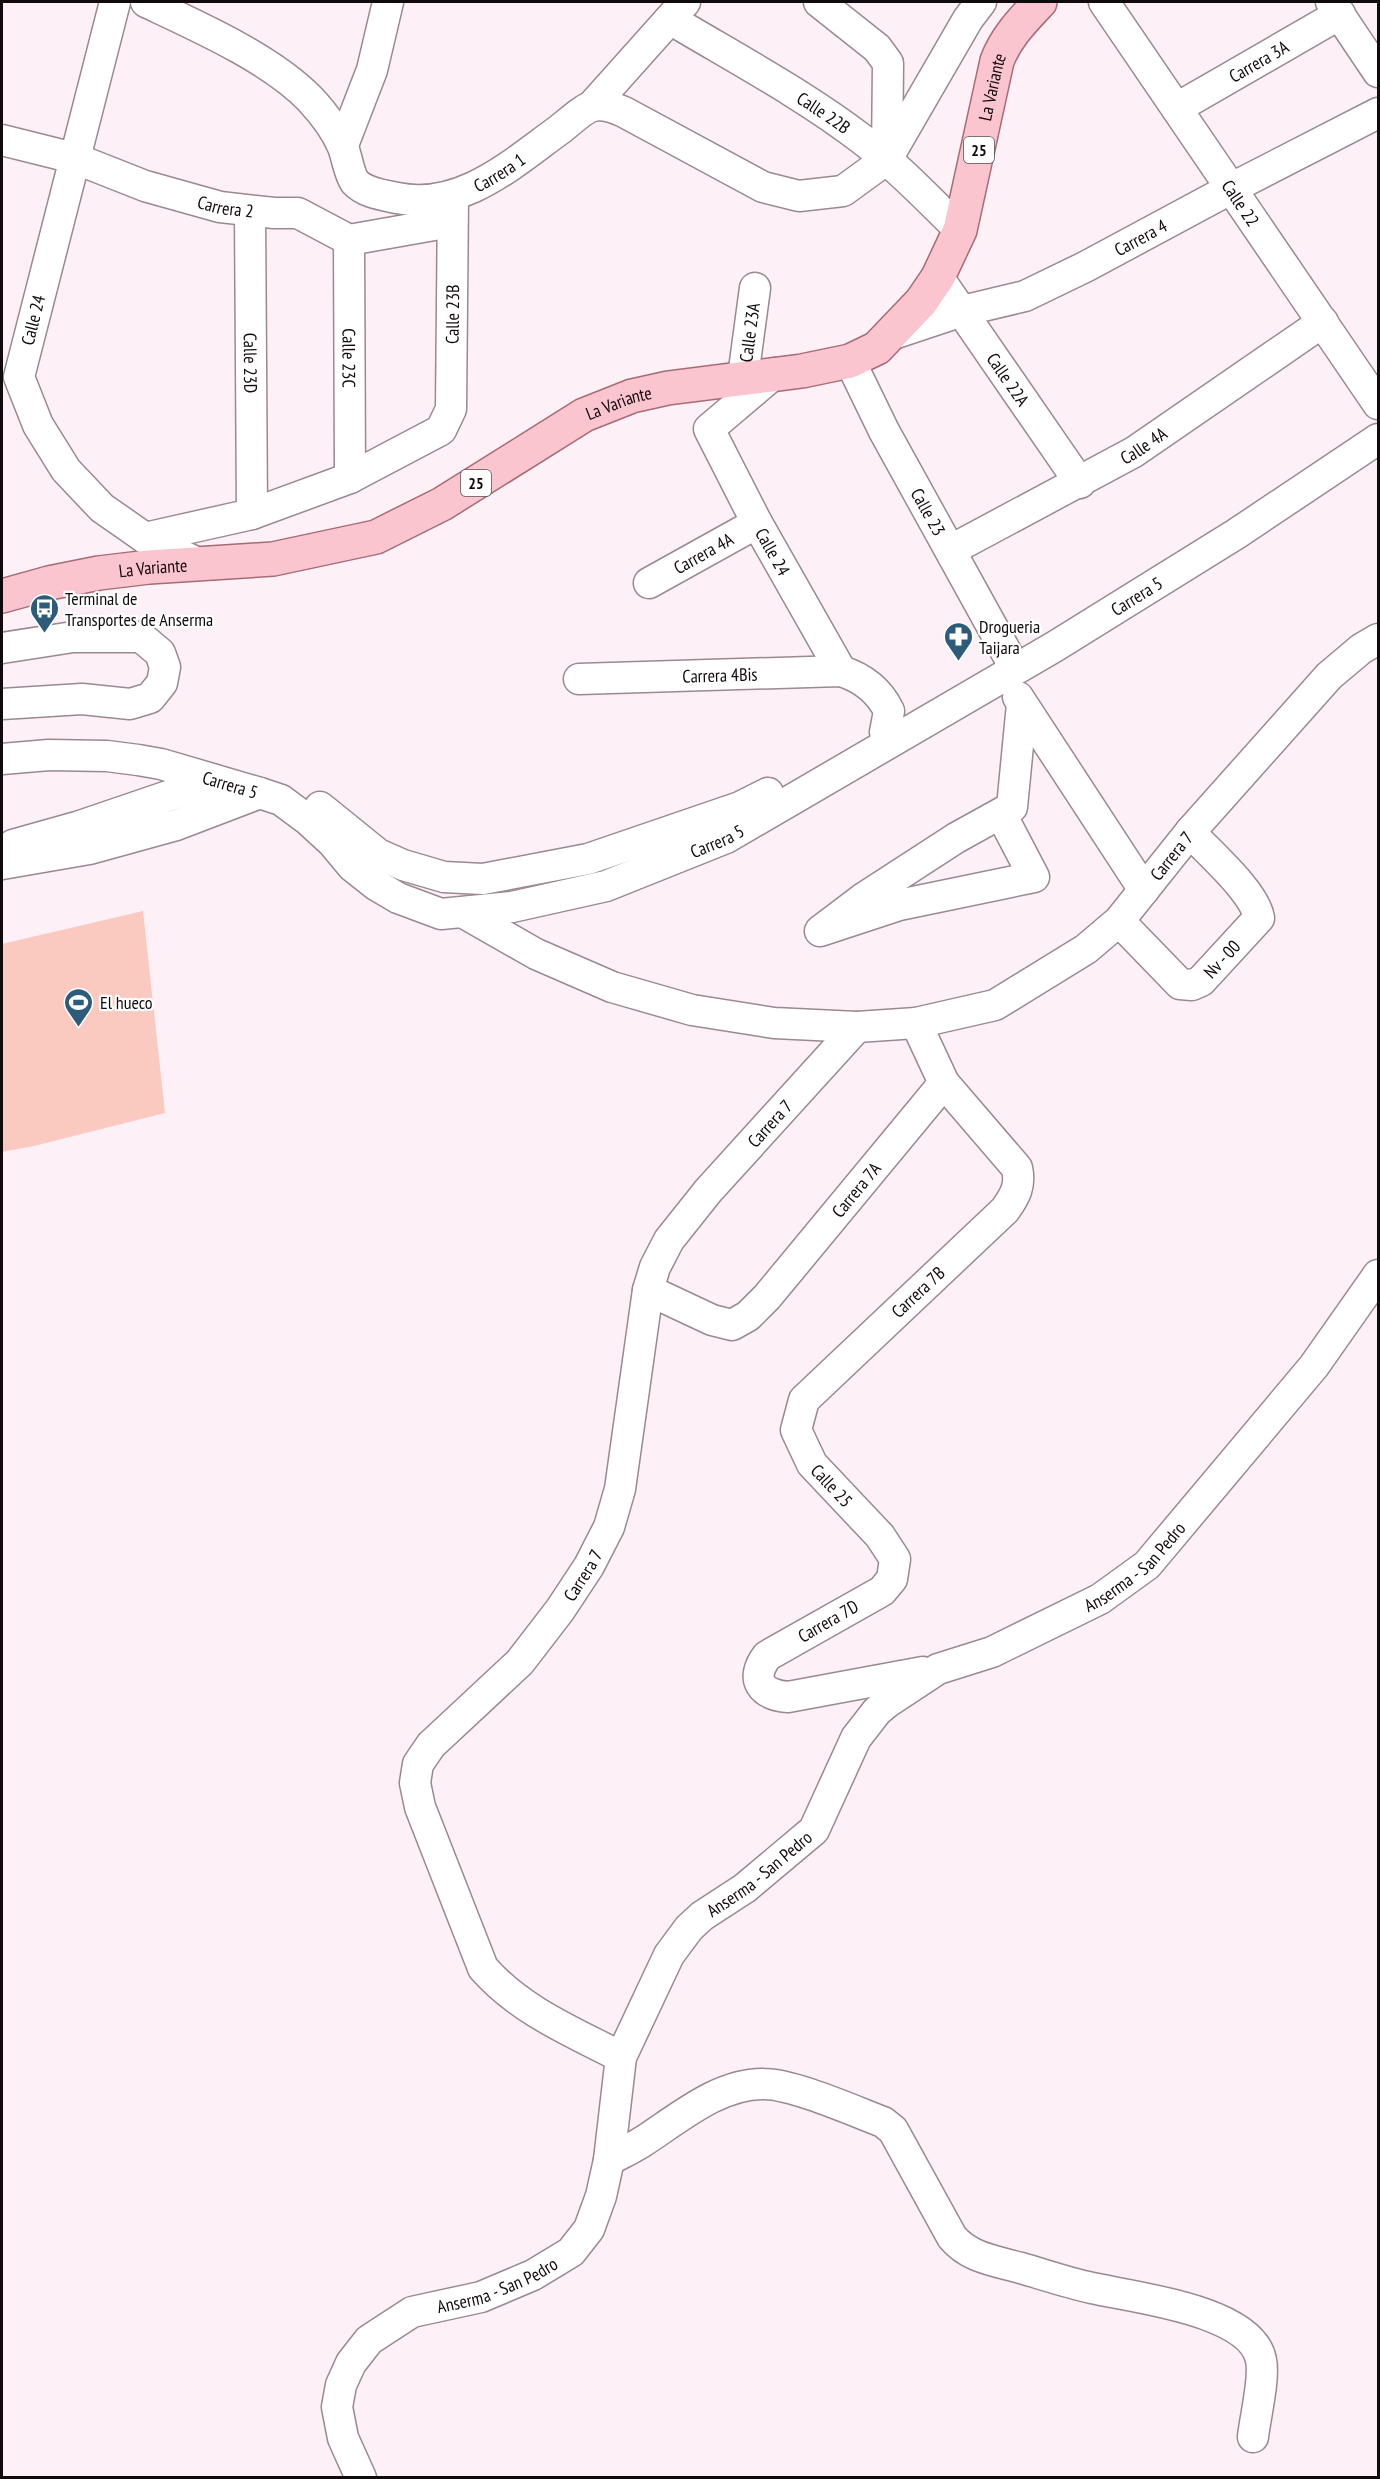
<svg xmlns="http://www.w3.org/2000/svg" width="1380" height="2479" viewBox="0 0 1380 2479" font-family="'PT Sans Narrow',sans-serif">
<rect width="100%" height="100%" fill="#fdf0f6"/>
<polygon fill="#fac9c0" points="143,911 165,1113 34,1146 2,1152 2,944"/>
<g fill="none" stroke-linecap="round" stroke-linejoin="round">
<defs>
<g id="minor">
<polyline points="115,2 19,377 38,425 66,470 102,508 145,538 200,564"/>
<path id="s1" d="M146,2C197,26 270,58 310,99C323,113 336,130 343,147C347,157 349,174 355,182C365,193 383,195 397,198C461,211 512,164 559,130C567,124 584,108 593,106C602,104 615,108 624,112L763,187L799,196L843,191L887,159L968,19L981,2"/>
<polyline points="819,2 877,48 888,63 887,159"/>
<path id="s2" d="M1104,2L1378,404"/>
<polyline points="1331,2 1378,72"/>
<path id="s3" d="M670,19C735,58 803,94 863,140C898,167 929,200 960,230"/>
<polyline points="592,106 685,2"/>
<path id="s4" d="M1177,108L1340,14"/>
<path id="s5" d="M2,140L74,158L145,186L220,207L274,213H298L349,240L451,222"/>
<polyline points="343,145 372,70 388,2"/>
<path id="s6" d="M250,211L252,514"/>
<path id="s7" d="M349,240L350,478"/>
<path id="s8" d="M938,277L1080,483"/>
<path id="s9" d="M893,334L962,311L1025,296L1085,267L1232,188L1378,113"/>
<path id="s10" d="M850,361L884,431L1010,659"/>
<path id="s11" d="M775,373L709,429L757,523L841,671"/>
<path id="s12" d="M743,377L755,288"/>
<path id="s13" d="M145,538L252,514L350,478L441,430L451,409L453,197"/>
<path id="s14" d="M951,550L1134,452L1323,322"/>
<path id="s15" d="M649,583L757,523"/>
<polyline points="2,648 73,637 141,637 160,653 165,667 162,683 150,698 130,704 82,699 2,704"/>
<path id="s16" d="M579,679L841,671C863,678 879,690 889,711L885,732"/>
<polyline points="1018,697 1144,890"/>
<path id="s17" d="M2,759L49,755L107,756L138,760L161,764L260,793L281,800L308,820L332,842L352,866L376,885L398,898L441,914L512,907L606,886L726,838L1054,647L1236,534L1378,439"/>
<polyline points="320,807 378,854 403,865 444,877 483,879 588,859 740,807 768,793"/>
<polyline points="1001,814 1034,877 899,905 820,931 865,897 956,838 1012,807 1022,704"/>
<polyline points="13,845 77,827 215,780"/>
<polyline points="2,864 89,849 176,825 260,793"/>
<path id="s18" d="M464,913L536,954L612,987L692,1010L774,1023L857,1027L916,1023L995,1005L1086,949L1119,921L1190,832L1329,676L1361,649L1378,639"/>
<path id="s19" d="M1119,921L1180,984L1192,985L1201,981L1259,918C1255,892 1209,853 1190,832"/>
<path id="s20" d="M916,1023L944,1083L1017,1168C1021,1186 1015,1196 1005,1210L804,1400L796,1430L812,1464L880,1536L895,1559L892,1579L882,1591L767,1656C749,1680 762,1695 788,1697L923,1672"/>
<path id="s21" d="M648,1290L712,1320L732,1325L748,1316L767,1297L944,1083"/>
<path id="s22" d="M621,2057C571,2031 521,2011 483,1968L420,1807L415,1783L418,1764L431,1745L520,1662L560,1610L589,1566L609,1527L620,1489L648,1290L655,1267L669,1240L708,1191L857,1027"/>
<path d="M609,2160C620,2154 631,2149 642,2142C678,2119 719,2083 764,2084C793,2084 854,2111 883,2122L893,2130L952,2237C969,2258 996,2261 1021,2268C1045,2275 1068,2283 1092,2288C1132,2297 1252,2310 1261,2360C1265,2378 1255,2418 1253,2437"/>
<path id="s23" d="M361,2478L343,2438L337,2407L341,2385L351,2363L369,2340L412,2312L481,2297L533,2275L571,2252L589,2229L601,2196L609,2160L621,2057L669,1955L689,1928L702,1916L745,1888L814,1830L856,1738L877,1711L888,1702L938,1669L992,1652L1100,1599L1147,1565L1314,1366L1378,1275"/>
</g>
<g id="major">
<path id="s24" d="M2,596L49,583L99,573L149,567L273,559L376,537L442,504L584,415L632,396L668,388L802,371L850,361L877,348L921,302L938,277L960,230L997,61C1006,37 1023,20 1040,2"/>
</g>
</defs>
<use href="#minor" stroke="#9b8891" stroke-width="33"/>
<use href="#major" stroke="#a66b76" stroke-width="36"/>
<use href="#minor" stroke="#fff" stroke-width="30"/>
<use href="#major" stroke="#fac5ce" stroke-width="33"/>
</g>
<defs>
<symbol id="bus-pin" viewBox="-11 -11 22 30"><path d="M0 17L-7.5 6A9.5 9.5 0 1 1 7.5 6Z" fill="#2c5c7a" stroke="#fff"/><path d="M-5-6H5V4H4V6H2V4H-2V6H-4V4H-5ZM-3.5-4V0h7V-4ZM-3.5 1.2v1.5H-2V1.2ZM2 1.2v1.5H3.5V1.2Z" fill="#fff"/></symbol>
<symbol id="pharmacy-pin" viewBox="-11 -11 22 30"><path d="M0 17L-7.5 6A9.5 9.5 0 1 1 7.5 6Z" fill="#2c5c7a" stroke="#fff"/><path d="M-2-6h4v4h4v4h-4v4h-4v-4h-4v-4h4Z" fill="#fff"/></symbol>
<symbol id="stadium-pin" viewBox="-11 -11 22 30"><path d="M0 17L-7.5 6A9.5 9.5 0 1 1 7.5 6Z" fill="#2c5c7a" stroke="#fff"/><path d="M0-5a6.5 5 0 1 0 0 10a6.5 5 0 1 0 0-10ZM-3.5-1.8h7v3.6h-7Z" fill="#fff"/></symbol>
</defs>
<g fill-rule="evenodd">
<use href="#bus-pin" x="28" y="592" width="33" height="45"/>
<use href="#pharmacy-pin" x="942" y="620" width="33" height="45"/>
<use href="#stadium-pin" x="62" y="986" width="33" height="45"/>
</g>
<g text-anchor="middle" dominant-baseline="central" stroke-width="4.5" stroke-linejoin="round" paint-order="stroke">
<g fill="#fff" stroke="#585456" stroke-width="1.5">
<rect x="964" y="137" width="30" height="26" rx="4.5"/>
<rect x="461" y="470" width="30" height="26" rx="4.5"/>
</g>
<g font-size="16" font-weight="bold" fill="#100a0d">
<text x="979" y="150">25</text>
<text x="476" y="483">25</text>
</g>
<g font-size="18" fill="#100a0d" stroke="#fff">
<text stroke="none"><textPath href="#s4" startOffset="94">Carrera 3A</textPath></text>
<text stroke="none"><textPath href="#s24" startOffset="1216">La Variante</textPath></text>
<text stroke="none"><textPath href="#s3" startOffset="180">Calle 22B</textPath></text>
<text stroke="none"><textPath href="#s1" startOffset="441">Carrera 1</textPath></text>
<text stroke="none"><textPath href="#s2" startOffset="243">Calle 22</textPath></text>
<text stroke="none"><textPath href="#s5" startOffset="234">Carrera 2</textPath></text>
<text stroke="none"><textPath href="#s9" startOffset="267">Carrera 4</textPath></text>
<text stroke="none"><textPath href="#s13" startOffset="435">Calle 23B</textPath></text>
<text transform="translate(33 320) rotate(-76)">Calle 24</text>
<text stroke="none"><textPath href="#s12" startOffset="45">Calle 23A</textPath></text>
<text stroke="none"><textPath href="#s7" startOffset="118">Calle 23C</textPath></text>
<text stroke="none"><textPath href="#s6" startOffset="152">Calle 23D</textPath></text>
<text stroke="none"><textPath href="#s8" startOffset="124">Calle 22A</textPath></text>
<text stroke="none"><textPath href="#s24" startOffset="658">La Variante</textPath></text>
<text stroke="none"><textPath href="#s14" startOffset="219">Calle 4A</textPath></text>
<text stroke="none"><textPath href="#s10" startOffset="170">Calle 23</textPath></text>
<text stroke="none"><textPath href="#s11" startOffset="225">Calle 24</textPath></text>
<text stroke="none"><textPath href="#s15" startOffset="62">Carrera 4A</textPath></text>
<text stroke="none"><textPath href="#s24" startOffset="154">La Variante</textPath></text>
<text stroke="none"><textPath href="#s17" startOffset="1258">Carrera 5</textPath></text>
<text stroke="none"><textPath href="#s16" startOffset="141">Carrera 4Bis</textPath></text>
<text stroke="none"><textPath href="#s17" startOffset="232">Carrera 5</textPath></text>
<text stroke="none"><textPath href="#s17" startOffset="772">Carrera 5</textPath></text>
<text stroke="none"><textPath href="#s18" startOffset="789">Carrera 7</textPath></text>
<text stroke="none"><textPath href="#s19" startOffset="140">Nv - 00</textPath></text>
<text stroke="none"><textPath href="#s22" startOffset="1138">Carrera 7</textPath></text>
<text stroke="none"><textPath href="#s21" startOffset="276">Carrera 7A</textPath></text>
<text transform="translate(918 1292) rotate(-43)">Carrera 7B</text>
<text stroke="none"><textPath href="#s20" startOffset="598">Calle 25</textPath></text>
<text stroke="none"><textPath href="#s23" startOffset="1318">Anserma - San Pedro</textPath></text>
<text stroke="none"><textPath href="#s22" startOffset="634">Carrera 7</textPath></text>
<text transform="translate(828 1621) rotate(-30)">Carrera 7D</text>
<text stroke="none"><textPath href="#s23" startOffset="814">Anserma - San Pedro</textPath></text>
<text stroke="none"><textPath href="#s23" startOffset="292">Anserma - San Pedro</textPath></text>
</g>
<g font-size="18" fill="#100a0d" stroke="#fff" text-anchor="start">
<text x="65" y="598">Terminal de<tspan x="65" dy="21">Transportes de Anserma</tspan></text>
<text x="979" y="626">Drogueria<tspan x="979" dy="21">Taijara</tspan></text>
<text x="100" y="1002">El hueco</text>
</g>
</g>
<rect width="1380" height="2479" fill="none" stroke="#100a0d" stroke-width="6"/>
</svg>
